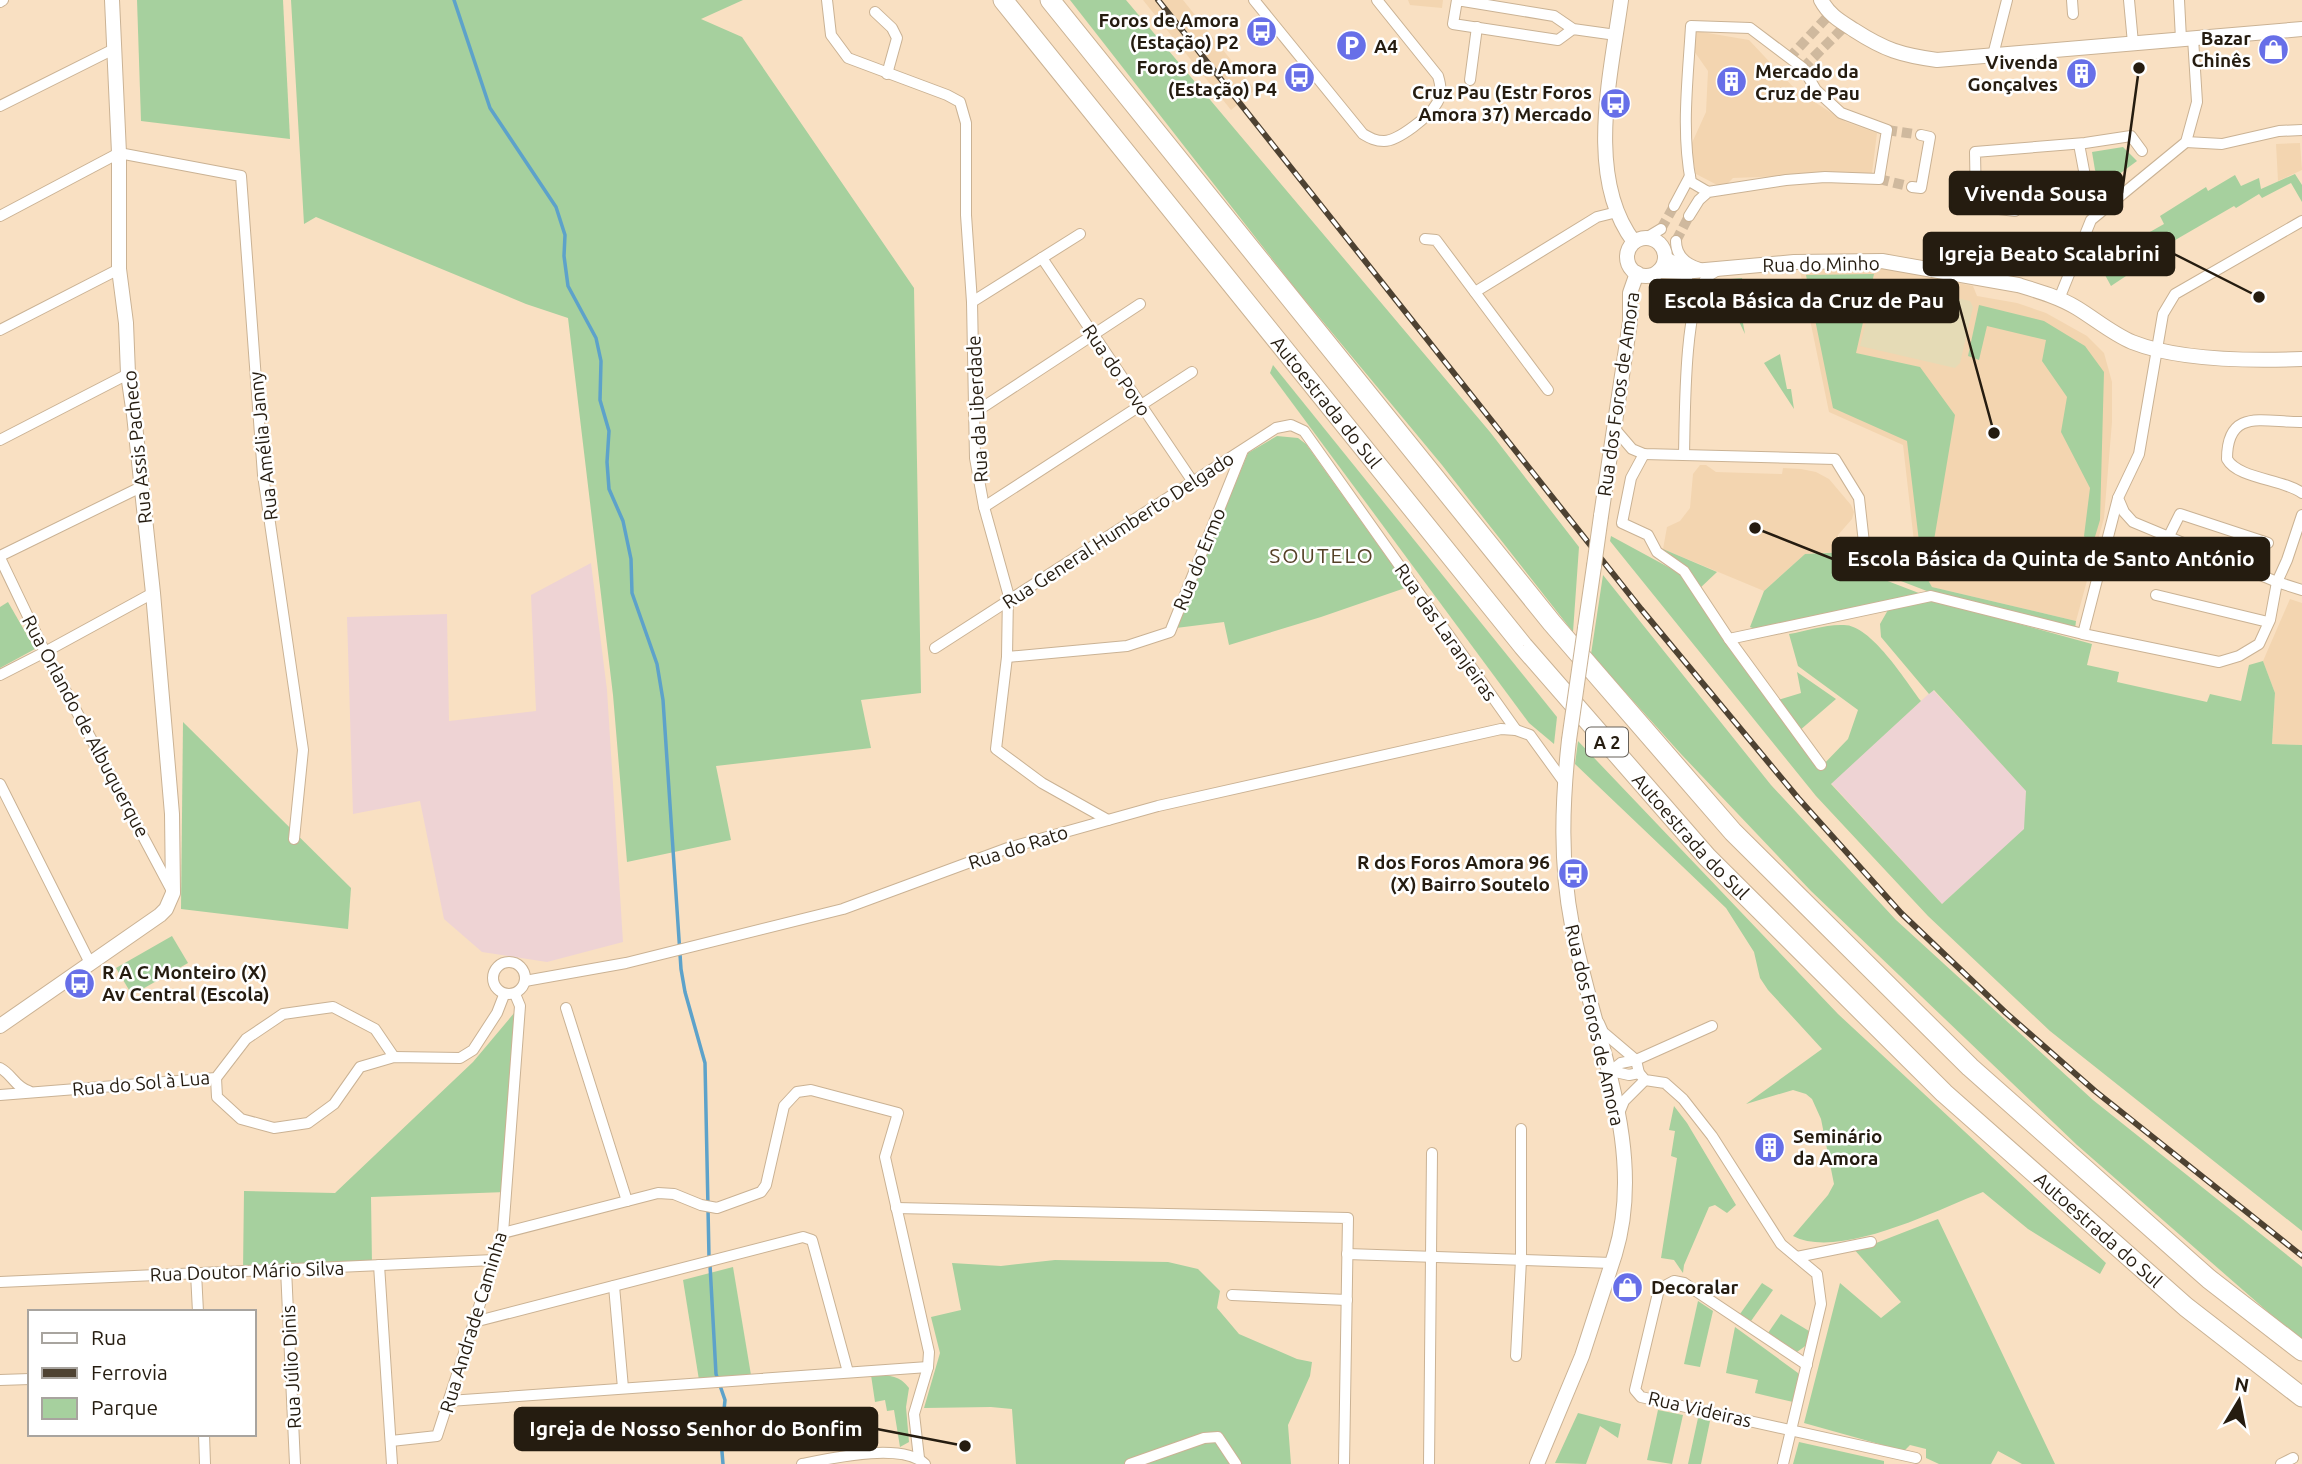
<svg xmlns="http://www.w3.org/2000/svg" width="2302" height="1464" viewBox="0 0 2302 1464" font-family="Ubuntu,sans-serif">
<rect width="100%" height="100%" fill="#f9e0c2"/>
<g fill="#f3d5b0">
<polygon points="1143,0 1183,0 1255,90 1231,110"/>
<polygon points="1408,0 1443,0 1442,8 1410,5"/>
<polygon points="1696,31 1749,40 1797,91 1846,122 1877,133 1872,173 1733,178 1723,188 1696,174 1691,145 1706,112 1708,71 1694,51"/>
<polygon points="2300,143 2302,170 2278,181 2276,144"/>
<polygon points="1853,268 1888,269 1973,286 1977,296 2017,303 2046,313 2087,336 2104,353 2112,382 2112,422 2104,518 2076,621 1932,587 1916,559 1903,445 1829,412 1800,271"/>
<polygon points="1700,465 1706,465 1716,472 1782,474 1783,468 1801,469 1816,472 1829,479 1851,505 1854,512 1852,519 1838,535 1837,552 1805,554 1764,591 1663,549 1667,527 1680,521 1690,508 1693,474"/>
<polygon points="2290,599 2302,603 2302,745 2272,744 2275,693 2263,661"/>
</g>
<g fill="#eed3d4">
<polygon points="591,563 607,690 623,942 547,962 482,952 444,919 420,801 353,814 347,617 447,614 449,721 536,711 531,595"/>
<polygon points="1933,690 2026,790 2025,829 1942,904 1831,783"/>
</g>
<g fill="#a6d09e">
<polygon points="137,0 283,0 290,139 141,121"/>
<polygon points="291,0 743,0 701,19 742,37 914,288 921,693 861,700 871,748 716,766 731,840 627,862 613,695 568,318 526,304 316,217 304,224"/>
<polygon points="1070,0 1126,0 1490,432 1579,547 1573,632 1442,465 1295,288"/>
<polygon points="2123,147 2137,161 2103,186 2095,170 2092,152"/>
<polygon points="2295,174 2302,185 2302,202 2291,183 2262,198 2259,194 2236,208 2234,206 2158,250 2159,254 2111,286 2105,275 2124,263 2120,256 2143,242 2141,237 2164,224 2160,216 2206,187 2208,191 2235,175 2241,186 2259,178 2261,189"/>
<polygon points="1874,274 1856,353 1920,367 1955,415 1929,570 1921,558 1907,441 1833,408 1806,275"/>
<polygon points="1742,278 1749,305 1740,307 1745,334 1719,280"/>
<polygon points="1979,305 2044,321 2085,346 2104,372 2100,520 2094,540 2088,542 2084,536 2090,488 2061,432 2067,397 2042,361 2046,340 1987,326 1979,360 1968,356"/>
<polygon points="1780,354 1787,389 1791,389 1794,409 1764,363"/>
<polygon points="1273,365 1557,717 1554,744 1529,723 1270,373"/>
<polygon points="1277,436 1298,438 1306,444 1408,587 1321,617 1229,645 1224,622 1176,628 1248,453"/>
<path d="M1611,536L1681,574L1820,768L1848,739L1858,710L1798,666L1789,634C1806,631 1826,624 1844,625C1871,625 1905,680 1921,701L1831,784L1942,904L2024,829L2026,791L1934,690L1929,694L1881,637L1880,624L1888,610L1932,600L2092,644L2087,665L2119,672L2117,682L2207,702L2210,694L2241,701L2249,665L2263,661L2275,693L2272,744L2302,745V1231L2050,1031L1928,916L1816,796L1610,541Z"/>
<polygon points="1663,549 1717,572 1699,589 1662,552"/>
<polygon points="1848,552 1872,575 1924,595 1758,630 1750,627 1764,591 1805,554"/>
<polygon points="1916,559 1932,587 2076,621 2075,629 1932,593 1875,571 1870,564"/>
<polygon points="1603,575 1771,785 1896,920 2093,1100 2302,1267 2302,1339 2275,1318 2077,1145 1811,891 1681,754 1591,654"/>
<polygon points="8,602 35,649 0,668 0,607"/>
<polygon points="1797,672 1836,699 1799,731 1775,701 1801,693"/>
<polygon points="183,722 351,888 348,929 181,909"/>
<path d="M1578,741L1838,1014L2106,1263L2100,1274L2028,1229L1983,1192C1937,1210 1839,1260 1793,1236L1828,1195L1834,1184L1821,1119L1812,1099L1806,1094L1793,1090L1746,1104L1822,1049L1768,990L1760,978L1754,952L1726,908L1575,764Z"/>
<polygon points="172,936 188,963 132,995 116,968"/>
<polygon points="520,1006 506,1192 371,1197 372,1265 243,1271 244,1191 335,1193 473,1062"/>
<polygon points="1674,1106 1687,1123 1736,1205 1727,1213 1715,1205 1709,1207 1684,1265 1683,1273 1674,1260 1661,1258 1677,1158 1671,1156 1675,1131 1669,1130"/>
<polygon points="1938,1219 2055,1464 2022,1464 1998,1451 1991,1464 1939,1464 1926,1458 1926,1449 1910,1445 1904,1451 1804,1423 1840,1283 1881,1318 1901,1302 1852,1247 1871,1245"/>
<polygon points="1055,1260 1168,1262 1198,1269 1220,1291 1217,1308 1239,1334 1297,1359 1312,1362 1310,1376 1288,1425 1291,1464 1016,1464 1012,1409 991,1407 924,1408 940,1353 931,1317 961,1310 952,1263 1001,1266"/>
<polygon points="733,1267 751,1375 699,1380 683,1280"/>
<polygon points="1762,1283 1773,1290 1751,1321 1740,1314"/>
<polygon points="1698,1301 1713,1311 1700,1367 1684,1364"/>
<polygon points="1781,1314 1809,1331 1808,1344 1797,1352 1768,1333"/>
<polygon points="1735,1327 1798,1373 1799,1379 1793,1402 1755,1393 1758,1380 1726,1373"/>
<path d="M871,1375C886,1375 899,1374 909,1388L906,1407L909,1442L900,1447L894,1410L887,1411L885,1400L875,1402Z"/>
<polygon points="1658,1410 1683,1415 1672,1464 1647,1460"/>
<polygon points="1578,1413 1621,1424 1618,1438 1600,1426 1586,1464 1555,1463"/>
<polygon points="1698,1418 1710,1421 1701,1464 1688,1464"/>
<polygon points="1799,1442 1884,1461 1884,1464 1793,1464"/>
</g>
<polygon fill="#e5dbb6" points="1876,281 1970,301 1973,307 1960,363 1955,368 1860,346"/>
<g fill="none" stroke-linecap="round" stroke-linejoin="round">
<g stroke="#5da2ca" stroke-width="3.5">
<polyline points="454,0 490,108 556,207 565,235 564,256 568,286 596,338 601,361 600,400 609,431 607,462 609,489 623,521 631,559 632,593 657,664 663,700 681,969 685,992 705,1063 709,1257"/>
<polyline points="710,1265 716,1374 725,1400 721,1440 723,1464"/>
</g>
<g stroke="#cfb99e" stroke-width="10" stroke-dasharray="10 5" stroke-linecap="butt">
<polyline points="1788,56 1791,56 1830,14"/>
<polyline points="1803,68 1846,25"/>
<polyline points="1887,130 1921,135"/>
<polyline points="1879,179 1912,187"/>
<polyline points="1661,229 1674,206"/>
<polyline points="1676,241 1689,216"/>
</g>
<defs>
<g id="street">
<polyline points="827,0 831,35 848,58 947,95 960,102 966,123 966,215 972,302 975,458 984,507 1008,593 1007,657 996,749 1042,783 1108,820"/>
<path d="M1254,0L1363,134C1370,138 1375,141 1384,141C1398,141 1430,116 1437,103C1442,94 1441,86 1438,76L1377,0"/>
<polyline points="2072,0 2073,14"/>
<polyline points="2129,0 2133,43"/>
<polyline points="2179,0 2181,39"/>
<polyline points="0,2 3,0"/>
<polyline points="875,12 892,28 897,38 887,74"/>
<polyline points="1573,29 1558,40 1453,24 1457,0 1554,16 1573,29 1616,35"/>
<polyline points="1993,55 2007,0"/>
<polyline points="1470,80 1477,27"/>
<polyline points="0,106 116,48"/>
<polyline points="2186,142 2222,144 2279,131 2302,130"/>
<polyline points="2079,144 2085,176 2105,207"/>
<polyline points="1912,187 1921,188 1930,137 1921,135"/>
<polyline points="1674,206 1690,176"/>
<polyline points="2015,211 1976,206 1975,152 2085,143 2131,136 2142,151"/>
<polyline points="0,216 119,153 241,176 263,475 303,750 294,839"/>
<path d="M1689,216L1699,200L1708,192L1786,180L1825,177L1879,179L1887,130L1841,113L1816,90L1803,68L1750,28L1691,26C1688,78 1681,131 1691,182L1708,192"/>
<polyline points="2302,221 2175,294 2163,314 2139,454 2118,498 2124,512 2133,522 2277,582 2302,590"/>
<polyline points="1646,238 1661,229"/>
<polyline points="1425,239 1436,240 1548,390"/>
<path d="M1676,241C1676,256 1686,264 1700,268"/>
<polyline points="1665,256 1675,262 1687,264"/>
<polyline points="1042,258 1193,482"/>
<polyline points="1683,272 1693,291 1695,302"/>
<polyline points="1475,292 1597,217 1617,212"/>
<polyline points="2059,299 2091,220 2186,142 2197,102 2193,38"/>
<polyline points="972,302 1080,234"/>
<polyline points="0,330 119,269"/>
<polyline points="974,413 1140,304"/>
<path d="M2302,422C2266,423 2227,406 2227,459C2238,479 2283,479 2302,493"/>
<polyline points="1614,428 1632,449 1644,454 1835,459 1859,498 1866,561"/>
<polyline points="0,440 128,374"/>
<polyline points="1644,454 1631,478 1622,523 1648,535 1657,552 1684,571 1729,639 1821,765"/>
<path d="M1684,454C1685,417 1684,306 1705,280C1708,275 1714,273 1718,270"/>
<polyline points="984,507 1192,372"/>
<polyline points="2168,538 2180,514 2268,543"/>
<polyline points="0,556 141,487"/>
<polyline points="0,558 45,652 172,891"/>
<polyline points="2156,595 2268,622"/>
<polyline points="2083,634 2118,498"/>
<polyline points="1729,639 1931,596 2083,634 2219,662 2239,656 2259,644 2270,620 2277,582 2287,560 2302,515"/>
<polyline points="935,648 1276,428 1291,425 1304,431 1516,730"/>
<polyline points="1007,657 1127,646 1170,632 1243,450"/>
<polyline points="0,675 45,652 153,593"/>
<polyline points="0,784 90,963"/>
<circle cx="509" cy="978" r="16"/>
<polyline points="525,981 626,963 843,909 1008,848 1158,806 1501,729 1516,730 1530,735 1564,782"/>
<polyline points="566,1008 627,1201"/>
<polyline points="1599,1023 1603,1032 1636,1060"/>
<polyline points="1712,1026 1636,1060 1639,1073 1645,1080 1665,1083 1683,1099 1712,1136 1781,1244 1817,1274 1821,1304 1783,1464"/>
<polyline points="1609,1067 1611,1071 1629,1075 1639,1073"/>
<path d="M0,1068C12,1074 15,1087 29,1091"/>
<polyline points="1611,1075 1611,1071 1621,1063 1636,1060"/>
<polyline points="216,1078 217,1097 241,1119 274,1128 308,1123 334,1104 360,1067 394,1057 460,1058 473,1050 497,1013 504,995"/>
<polyline points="0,1095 216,1078 246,1039 283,1014 333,1007 375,1029 394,1057"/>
<polyline points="1618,1116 1624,1101 1645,1080"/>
<polyline points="896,1208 1348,1218 1344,1464"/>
<polyline points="503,1233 658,1193 674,1194 701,1205 717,1208 761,1192 766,1185 784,1106 797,1092 811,1090 898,1113 885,1157 929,1352 928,1367 914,1414 919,1458"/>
<polyline points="1347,1254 1612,1263"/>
<polyline points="1797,1257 1871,1242"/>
<polyline points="379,1265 392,1464"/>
<polyline points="286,1269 295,1464"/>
<polyline points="196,1273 198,1312"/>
<polyline points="0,1282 494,1260"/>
<polyline points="614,1286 623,1388"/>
<polyline points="1232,1295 1347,1300"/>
<polyline points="474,1322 803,1237 812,1240 848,1372"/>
<polyline points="1516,1356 1521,1260 1521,1129"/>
<polyline points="1807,1365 1684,1283 1674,1281 1659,1289 1635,1390 1641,1397 1916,1458"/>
<polyline points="0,1380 30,1379"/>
<polyline points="449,1401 928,1367"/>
<polyline points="204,1434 205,1464"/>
<polyline points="391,1441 437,1436 503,1233 520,1006 515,994"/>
<path d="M802,1464C832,1458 902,1442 925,1464"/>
<polyline points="1130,1464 1204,1438 1218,1437 1236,1464"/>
<polyline points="1429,1464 1432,1153"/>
<polyline points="2281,1464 2293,1458"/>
</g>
<g id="secondary">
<path d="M1621,0C1611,74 1585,178 1634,242"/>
<path d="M1821,0C1829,15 1840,21 1854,30C1885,50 1901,55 1937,60L2302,29"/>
<circle cx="1646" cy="257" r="19"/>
<path d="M1659,271L1683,272L1794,262L1882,261L2018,285C2038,291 2059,297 2077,308C2095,319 2113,334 2132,342C2180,361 2251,361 2302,359"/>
<polyline points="1601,516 1630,322 1630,293 1637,273"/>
<polyline points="1585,628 1594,566"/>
<polyline points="0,1026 160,915 166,909 173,893 172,814 153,593 134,415 128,374 126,323 119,269 119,153 112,0"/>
<path d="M1537,1464L1582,1356L1615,1254C1648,1146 1591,1031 1572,925C1560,863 1562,803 1569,740"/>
</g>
<g id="highway">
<path id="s1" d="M1003,0L1523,646L1707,857L1944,1093L2186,1307L2302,1397"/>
<polyline points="1050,0 1552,623 1733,832 1970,1067 2209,1279 2302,1351"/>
</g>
</defs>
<use href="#street" stroke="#cab294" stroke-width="12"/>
<use href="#secondary" stroke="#cab294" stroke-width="16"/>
<use href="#highway" stroke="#cab294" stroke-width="21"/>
<use href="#street" stroke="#fff" stroke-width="10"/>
<use href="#secondary" stroke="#fff" stroke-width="14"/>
<use href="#highway" stroke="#fff" stroke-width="19"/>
<defs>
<polyline id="rail" points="1158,0 1641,609 1798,798 1901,913 2006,1013 2095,1091 2302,1256"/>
</defs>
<use href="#rail" stroke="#4e4232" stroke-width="6"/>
<use href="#rail" stroke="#fff" stroke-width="3.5" stroke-dasharray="10" stroke-linecap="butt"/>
<defs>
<g id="secondary-bridge">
<polyline points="1594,566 1601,516"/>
<polyline points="1569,740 1585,628"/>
</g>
</defs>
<use href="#secondary-bridge" stroke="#cab294" stroke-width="16" stroke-linecap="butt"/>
<use href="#secondary-bridge" stroke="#fff" stroke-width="14"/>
</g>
<defs>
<symbol id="bus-disc" viewBox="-11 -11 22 22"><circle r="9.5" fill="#676fe8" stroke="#fff"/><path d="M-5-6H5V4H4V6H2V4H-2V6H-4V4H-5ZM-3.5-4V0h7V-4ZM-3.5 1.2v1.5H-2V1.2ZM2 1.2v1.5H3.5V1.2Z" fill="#fff"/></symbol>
<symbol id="parking-disc" viewBox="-11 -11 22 22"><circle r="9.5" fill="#676fe8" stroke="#fff"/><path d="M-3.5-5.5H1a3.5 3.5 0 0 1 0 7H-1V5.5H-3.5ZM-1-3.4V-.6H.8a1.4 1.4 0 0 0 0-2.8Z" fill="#fff"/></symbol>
<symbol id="shop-disc" viewBox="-11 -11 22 22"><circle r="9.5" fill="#676fe8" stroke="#fff"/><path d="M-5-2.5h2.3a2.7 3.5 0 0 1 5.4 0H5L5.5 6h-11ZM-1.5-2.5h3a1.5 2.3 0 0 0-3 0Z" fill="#fff"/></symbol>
<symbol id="building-disc" viewBox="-11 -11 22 22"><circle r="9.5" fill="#676fe8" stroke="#fff"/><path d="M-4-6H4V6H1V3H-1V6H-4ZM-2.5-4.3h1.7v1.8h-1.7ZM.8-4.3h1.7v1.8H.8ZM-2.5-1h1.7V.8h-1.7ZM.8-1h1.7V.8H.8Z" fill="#fff"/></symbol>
</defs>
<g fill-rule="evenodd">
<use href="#bus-disc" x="1244" y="14" width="35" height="35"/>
<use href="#parking-disc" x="1334" y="28" width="35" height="35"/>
<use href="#shop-disc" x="2256" y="32" width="35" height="35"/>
<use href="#building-disc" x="2064" y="56" width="35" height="35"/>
<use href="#bus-disc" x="1282" y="60" width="35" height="35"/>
<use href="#building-disc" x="1714" y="64" width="35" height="35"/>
<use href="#bus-disc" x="1598" y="86" width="35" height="35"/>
<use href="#bus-disc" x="1556" y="856" width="35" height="35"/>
<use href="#bus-disc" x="62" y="966" width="35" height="35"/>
<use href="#building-disc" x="1752" y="1130" width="35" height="35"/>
<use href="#shop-disc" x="1610" y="1270" width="35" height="35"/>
</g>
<g text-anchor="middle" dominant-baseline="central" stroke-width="5" stroke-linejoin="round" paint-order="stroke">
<rect fill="#fff" stroke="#666058" stroke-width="2" x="1586" y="727.5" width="42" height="29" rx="5"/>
<g font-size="18" font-weight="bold" fill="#251c10">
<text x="1607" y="742">A 2</text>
</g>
<g font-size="19" font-weight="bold" fill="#251c10" stroke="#fff" text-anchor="end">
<text x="1239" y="20">Foros de Amora<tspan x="1239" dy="22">(Estação) P2</tspan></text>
<text x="2251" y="38">Bazar<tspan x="2251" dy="22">Chinês</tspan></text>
<text x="1374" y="46" text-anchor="start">A4</text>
<text x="2058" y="62">Vivenda<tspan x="2058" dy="22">Gonçalves</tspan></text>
<text x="1277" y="67">Foros de Amora<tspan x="1277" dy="22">(Estação) P4</tspan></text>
<text x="1755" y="71" text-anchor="start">Mercado da<tspan x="1755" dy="22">Cruz de Pau</tspan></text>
<text x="1592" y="92">Cruz Pau (Estr Foros<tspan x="1592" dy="22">Amora 37) Mercado</tspan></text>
<text x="1550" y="862">R dos Foros Amora 96<tspan x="1550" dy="22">(X) Bairro Soutelo</tspan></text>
<text x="102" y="972" text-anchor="start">R A C Monteiro (X)<tspan x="102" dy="22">Av Central (Escola)</tspan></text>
<text x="1793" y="1136" text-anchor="start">Seminário<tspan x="1793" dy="22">da Amora</tspan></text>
<text x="1651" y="1287" text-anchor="start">Decoralar</text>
</g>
<g font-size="19" fill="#251c10" stroke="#fff">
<text transform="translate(1821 264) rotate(-1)">Rua do Minho</text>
<text transform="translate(1117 370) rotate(56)">Rua do Povo</text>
<text transform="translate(1618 394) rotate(-82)">Rua dos Foros de Amora</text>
<text stroke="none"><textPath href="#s1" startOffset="516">Autoestrada do Sul</textPath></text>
<text transform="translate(977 409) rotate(-93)">Rua da Liberdade</text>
<text transform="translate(263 446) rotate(-96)">Rua Amélia Janny</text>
<text transform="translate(137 447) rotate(-96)">Rua Assis Pacheco</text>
<text transform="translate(1118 530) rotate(-33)">Rua General Humberto Delgado</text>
<text transform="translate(1199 559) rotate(-68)">Rua do Ermo</text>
<text transform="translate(1446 632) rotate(55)">Rua das Laranjeiras</text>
<text transform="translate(86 726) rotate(62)">Rua Orlando de Albuquerque</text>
<text stroke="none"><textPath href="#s1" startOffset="1083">Autoestrada do Sul</textPath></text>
<text transform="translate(1018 847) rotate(-18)">Rua do Rato</text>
<text transform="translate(1595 1025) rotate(77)">Rua dos Foros de Amora</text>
<text transform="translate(141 1083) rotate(-5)">Rua do Sol à Lua</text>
<text stroke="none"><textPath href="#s1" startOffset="1650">Autoestrada do Sul</textPath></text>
<text transform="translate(247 1271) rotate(-2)">Rua Doutor Mário Silva</text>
<text transform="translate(473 1322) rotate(-73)">Rua Andrade Caminha</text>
<text transform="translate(291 1367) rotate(-93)">Rua Júlio Dinis</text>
<text transform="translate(1700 1409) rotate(13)">Rua Videiras</text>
</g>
<g font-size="21" letter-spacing="2" fill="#554127" stroke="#fff">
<text x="1322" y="555">SOUTELO</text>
</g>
</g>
<path fill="none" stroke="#251c10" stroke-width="2.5" d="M2139 68L2122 193M2259 297L2174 254M1994 433L1958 301M1755 528L1833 559M965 1446L877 1429"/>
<g fill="#251c10" stroke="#fff" stroke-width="2.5">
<circle cx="2139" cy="68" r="7"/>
<circle cx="2259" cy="297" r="7"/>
<circle cx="1994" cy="433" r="7"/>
<circle cx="1755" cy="528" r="7"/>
<circle cx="965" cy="1446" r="7"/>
</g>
<g fill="#251c10" stroke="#251c10" stroke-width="2.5">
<rect x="1950" y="172" width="172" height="42" rx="7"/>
<rect x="1924" y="233" width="250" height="42" rx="7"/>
<rect x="1650" y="280" width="308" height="42" rx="7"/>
<rect x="1833" y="538" width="436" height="42" rx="7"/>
<rect x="515" y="1408" width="362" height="42" rx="7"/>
</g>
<g font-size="21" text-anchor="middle" font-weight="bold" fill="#fff">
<text x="2036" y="201">Vivenda Sousa</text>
<text x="2049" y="261">Igreja Beato Scalabrini</text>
<text x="1804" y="308">Escola Básica da Cruz de Pau</text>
<text x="2051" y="566">Escola Básica da Quinta de Santo António</text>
<text x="696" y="1436">Igreja de Nosso Senhor do Bonfim</text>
</g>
<rect x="28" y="1310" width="228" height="126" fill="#ffffff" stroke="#a8a49f" stroke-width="2"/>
<rect x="42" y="1333" width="35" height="10" fill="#ffffff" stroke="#a8a49f" stroke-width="2"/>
<text x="91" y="1345" font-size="21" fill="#251c10">Rua</text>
<rect x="42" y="1368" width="35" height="10" fill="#4e4232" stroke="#a8a49f" stroke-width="2"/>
<text x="91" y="1380" font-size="21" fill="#251c10">Ferrovia</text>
<rect x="42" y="1398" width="35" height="21" fill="#a6d09e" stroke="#a8a49f" stroke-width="2"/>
<text x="91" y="1415" font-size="21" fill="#251c10">Parque</text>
<g transform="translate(2239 1401) rotate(10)" stroke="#ffffff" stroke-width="5" paint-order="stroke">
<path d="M0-5L12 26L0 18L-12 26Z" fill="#251c10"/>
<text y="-10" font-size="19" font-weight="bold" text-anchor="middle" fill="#251c10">N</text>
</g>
</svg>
